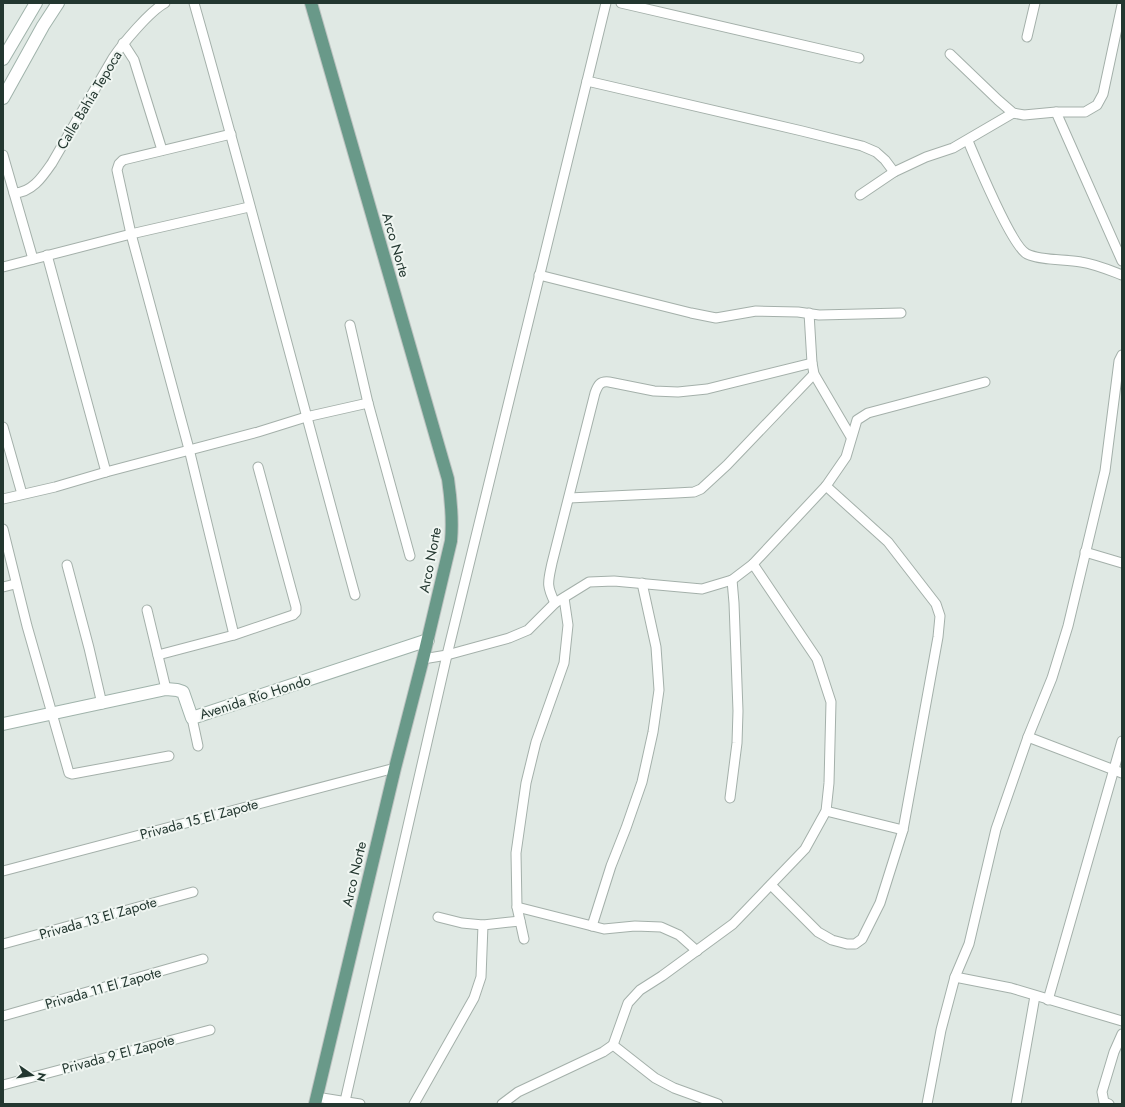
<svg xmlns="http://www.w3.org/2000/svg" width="1125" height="1107" viewBox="0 0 1125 1107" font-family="Jost,sans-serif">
<rect width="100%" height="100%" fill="#e0e9e4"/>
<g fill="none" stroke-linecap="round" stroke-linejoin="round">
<defs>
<g id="minor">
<path d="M194,3C250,200 301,398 355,595"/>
<polyline points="621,3 859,58"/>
<polyline points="1027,37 1035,3"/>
<polyline points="123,43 134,60 162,150"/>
<polyline points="950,54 998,100 1013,113 1024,115 1056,112 1085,112 1097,105 1103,94 1122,5"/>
<polyline points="587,81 802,131 862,146 876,152 885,160 894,172"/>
<polyline points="1056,112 1122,261"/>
<polyline points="231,134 123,160 119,164 117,170 131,234 189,449 234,635"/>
<path d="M968,141C976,160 1012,247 1027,254C1042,261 1065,259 1081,262C1095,264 1109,270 1122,275"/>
<polyline points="3,155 33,259"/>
<path d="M14,193C32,193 43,176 52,163L113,58C123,43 150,11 165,3"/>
<polyline points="860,195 894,172 926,157 953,148 1013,113"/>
<polyline points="47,255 106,472"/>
<polyline points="3,267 131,234 249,207"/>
<polyline points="539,275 691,313 716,318 756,311 798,312 819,315 901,313"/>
<polyline points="809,313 812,363 814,374 851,437"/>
<polyline points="350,325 368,403 410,556"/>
<polyline points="3,427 22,494"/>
<polyline points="569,498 676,493 694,492 701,489 727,465 814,374"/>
<polyline points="3,499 55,487 106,472 258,432 306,417 368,403"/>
<polyline points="3,529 27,626 69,773 72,774 169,756"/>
<polyline points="1085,552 1122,563"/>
<polyline points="67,565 89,648 102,704"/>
<polyline points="3,587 15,584"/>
<path d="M555,603C546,585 548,582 552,563L595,393C598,385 600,381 609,382L654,391L678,392L707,389L812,363"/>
<polyline points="147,610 166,689"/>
<polyline points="158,655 234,635 293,615 296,612 296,607 258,467"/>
<polyline points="423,659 447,655 509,638 528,630 555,603 589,582 614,581 702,589 732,580 753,564 826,486 846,457 857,420 868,413 985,382"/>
<polyline points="192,718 198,746"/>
<polyline points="1028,737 1122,773"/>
<polyline points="730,798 737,743 738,711 734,603 732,580"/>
<polyline points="826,811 903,830"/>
<polyline points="3,871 395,768"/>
<polyline points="771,885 818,932 832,940 847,944 855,944 862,939 880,903 903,830 938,637 940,616 936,604 888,542 826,486"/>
<polyline points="517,907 604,929 635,926 661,927 679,935 697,951"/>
<polyline points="438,917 462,923 483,925 520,921"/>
<polyline points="592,926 611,866 626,828 642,782 653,732 659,690 656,647 642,583"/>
<polyline points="524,939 517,907 516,853 526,783 536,742 564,663 568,625 564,598"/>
<polyline points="3,944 193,892"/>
<polyline points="955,977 1011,988 1122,1021"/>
<polyline points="1048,1000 1122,741"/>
<polyline points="3,1016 203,959"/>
<polyline points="613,1045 655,1078 674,1088 718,1104"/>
<polyline points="3,1085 210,1030"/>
<polyline points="316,1097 360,1104"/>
<polyline points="345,1101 447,655 606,3"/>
<polyline points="414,1104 474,998 481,977 483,925"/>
<polyline points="502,1104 518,1092 603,1052 613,1045 628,1003 640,990 662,976 733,924 805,849 826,811 829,783 831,702 817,659 753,564"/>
<polyline points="927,1104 941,1030 955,977 969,944 996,829 1028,737 1052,678 1068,626 1105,471 1119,361 1122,355"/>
<polyline points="1016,1104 1035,996"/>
<polyline points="1109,1104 1104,1102 1102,1092 1114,1052 1122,1034"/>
</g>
<g id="secondary">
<polyline points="3,59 36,3"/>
<polyline points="3,98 43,26 58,3"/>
<polyline points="3,724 166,689 177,690 183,692 192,718 428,640"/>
</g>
<path id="primary" d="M311,3L448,479C451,500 453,520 451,541L423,659L395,768L315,1104"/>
</defs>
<use href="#minor" stroke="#a4b0aa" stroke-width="11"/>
<use href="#secondary" stroke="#a0b3ab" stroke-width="14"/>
<use href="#primary" stroke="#bdc3c1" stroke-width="14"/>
<use href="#minor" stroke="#fff" stroke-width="9"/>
<use href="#secondary" stroke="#fff" stroke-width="12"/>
<use href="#primary" stroke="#699989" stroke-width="12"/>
</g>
<g text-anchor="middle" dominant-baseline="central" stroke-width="4" stroke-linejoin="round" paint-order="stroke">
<g font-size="14" fill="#233730" stroke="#f0f6f2">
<text transform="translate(89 100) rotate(-59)">Calle Bahía Tepoca</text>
<text transform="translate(396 245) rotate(74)">Arco Norte</text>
<text transform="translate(430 560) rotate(-79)">Arco Norte</text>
<text transform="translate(255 697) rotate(-18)">Avenida Río Hondo</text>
<text transform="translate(199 819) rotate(-15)">Privada 15 El Zapote</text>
<text transform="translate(354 874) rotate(-77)">Arco Norte</text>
<text transform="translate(98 918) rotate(-16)">Privada 13 El Zapote</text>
<text transform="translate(103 988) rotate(-16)">Privada 11 El Zapote</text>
<text transform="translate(118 1054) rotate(-15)">Privada 9 El Zapote</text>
</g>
</g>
<rect width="1125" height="1107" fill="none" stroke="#233730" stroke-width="8"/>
<g transform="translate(32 1075) rotate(103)" stroke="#f0f6f2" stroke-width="3" paint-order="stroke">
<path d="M0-3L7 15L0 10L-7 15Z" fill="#233730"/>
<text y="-6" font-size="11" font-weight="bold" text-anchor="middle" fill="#233730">N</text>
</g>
</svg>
